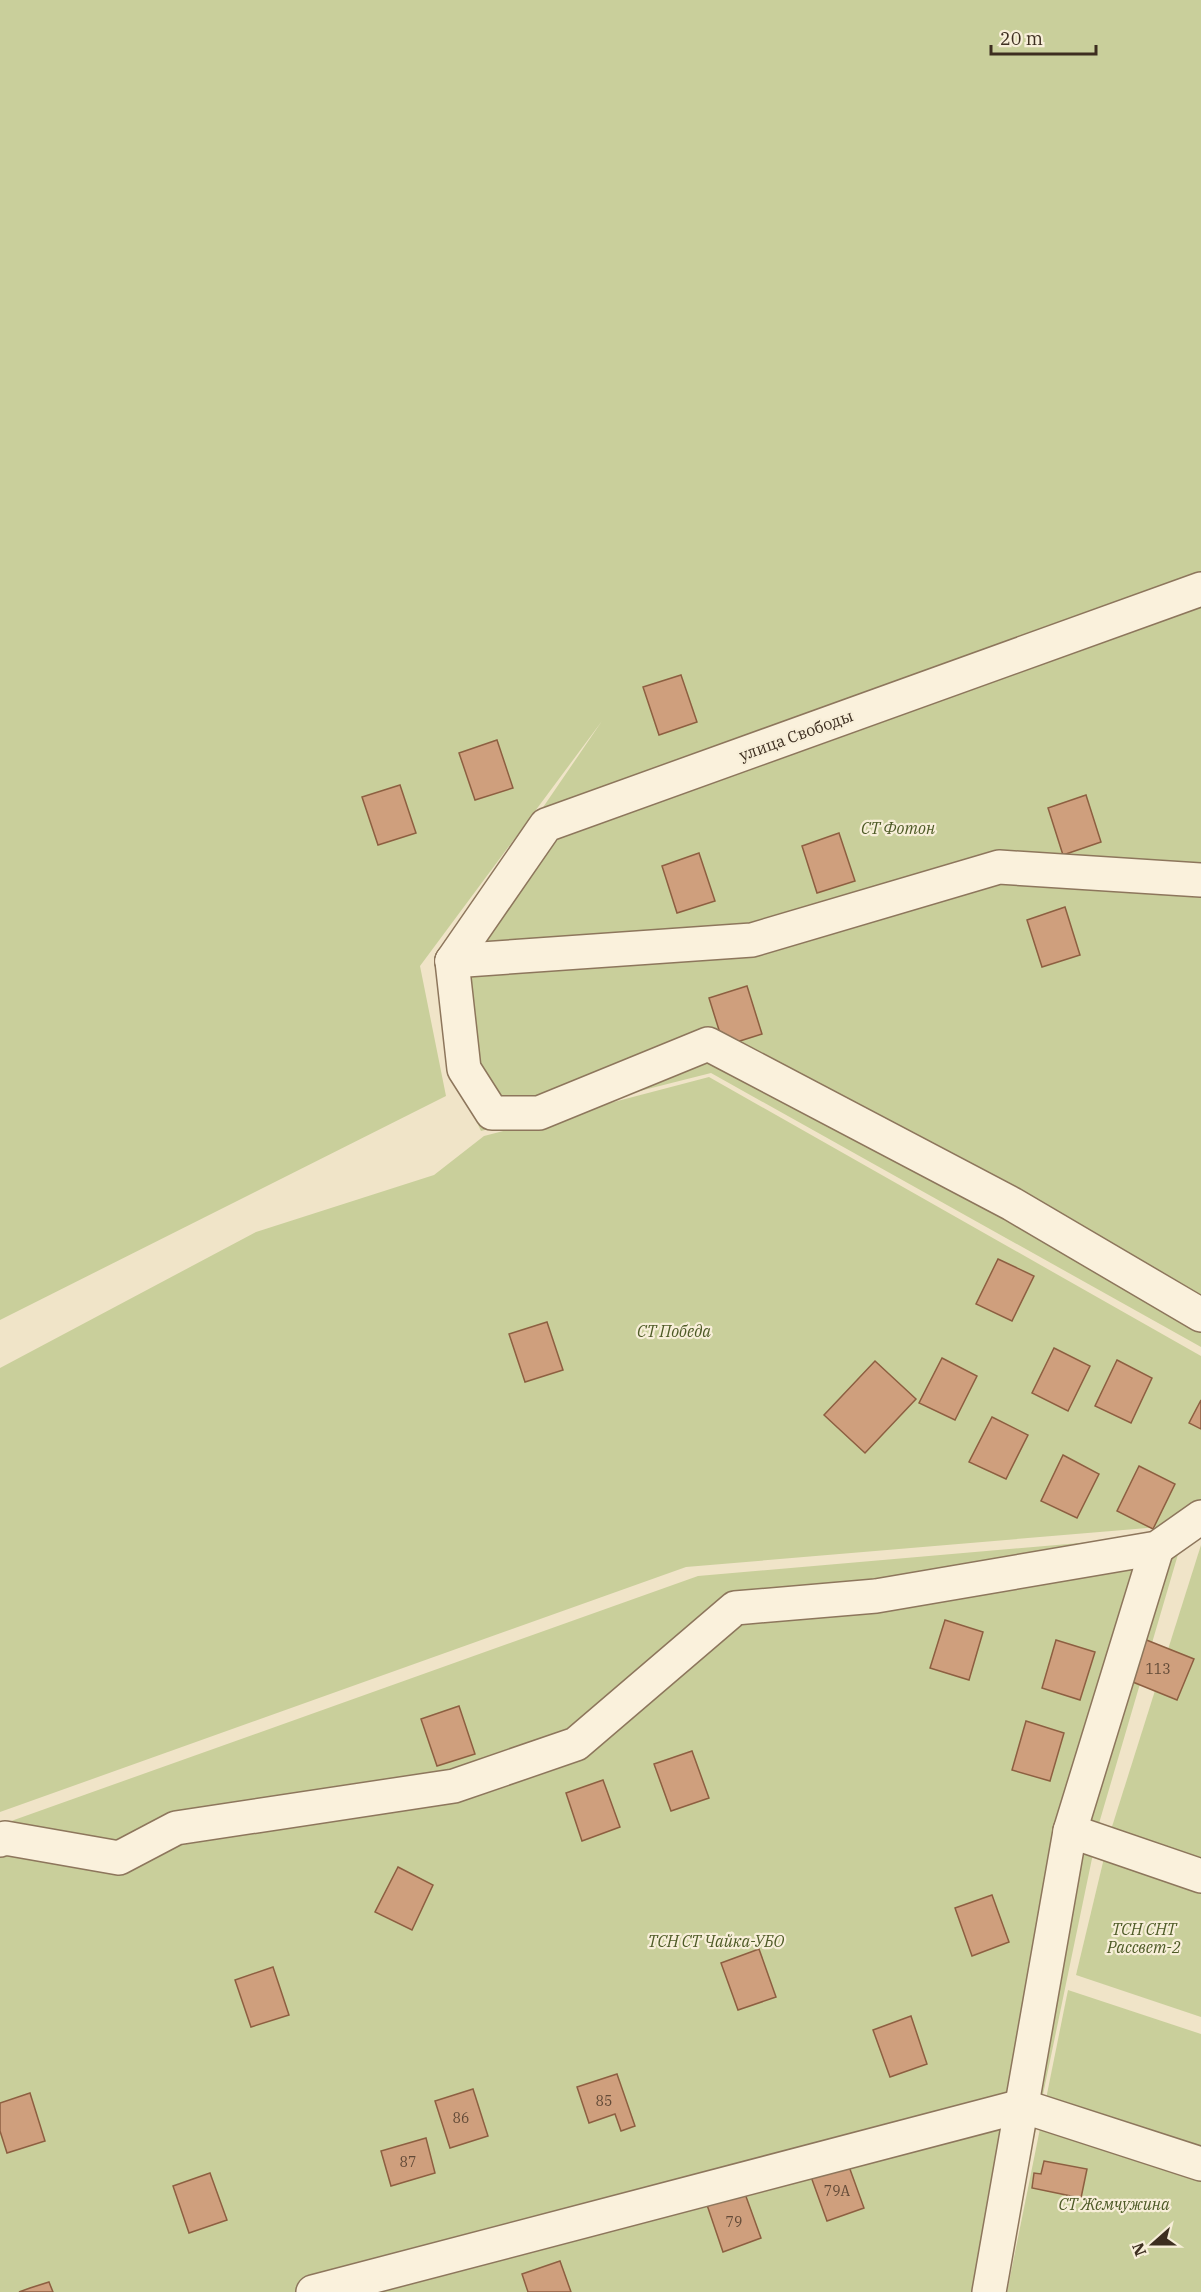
<svg xmlns="http://www.w3.org/2000/svg" width="1201" height="2292" viewBox="0 0 1201 2292" font-family="'IBM Plex Serif',serif">
<rect width="100%" height="100%" fill="#f0e4c8"/>
<g fill="#c9cf9b">
<polygon points="0,0 1201,0 1201,1347 711,1073 481,1131 456,1078 438,961 602,721 420,966 446,1096 0,1320"/>
<polygon points="709,1077 1201,1356 1201,1516 1195,1524 686,1567 0,1812 0,1368 256,1232 434,1175 484,1136"/>
<polygon points="1184,1534 1100,1820 1002,2292 0,2292 0,1825 698,1576"/>
<polygon points="1201,1545 1201,2017 1076,1975 1110,1833"/>
<polygon points="1068,1990 1201,2034 1201,2292 1007,2292"/>
</g>
<g fill="#cf9f7d" stroke="#8d5f41" stroke-width="1.5">
<polygon points="681,675 697,722 659,735 643,687"/>
<polygon points="497,740 513,788 475,800 459,753"/>
<polygon points="400,785 416,833 378,845 362,797"/>
<polygon points="1086,795 1101,842 1063,855 1048,808"/>
<polygon points="839,833 855,881 817,893 802,846"/>
<polygon points="699,853 715,901 677,913 662,866"/>
<polygon points="1065,907 1080,955 1042,967 1027,920"/>
<polygon points="747,986 762,1034 724,1046 709,998"/>
<polygon points="998,1259 1034,1276 1012,1321 976,1304"/>
<polygon points="547,1322 563,1370 525,1382 509,1334"/>
<polygon points="1054,1348 1090,1366 1068,1411 1032,1393"/>
<polygon points="942,1358 977,1376 955,1420 919,1403"/>
<polygon points="1117,1360 1152,1378 1131,1423 1095,1406"/>
<polygon points="875,1361 916,1399 865,1453 824,1415"/>
<polygon points="1201,1400 1201,1429 1189,1423"/>
<polygon points="992,1417 1028,1435 1006,1479 969,1462"/>
<polygon points="1063,1455 1099,1474 1077,1518 1041,1501"/>
<polygon points="1139,1466 1175,1484 1153,1529 1117,1511"/>
<polygon points="945,1620 983,1632 969,1680 930,1668"/>
<polygon points="1139,1637 1194,1659 1177,1700 1123,1678"/>
<polygon points="1056,1640 1095,1652 1080,1700 1042,1688"/>
<polygon points="459,1706 475,1754 437,1766 421,1719"/>
<polygon points="1026,1721 1064,1733 1050,1781 1012,1770"/>
<polygon points="692,1751 709,1798 671,1811 654,1764"/>
<polygon points="603,1780 620,1827 582,1841 566,1793"/>
<polygon points="398,1867 433,1885 412,1930 375,1912"/>
<polygon points="992,1895 1009,1942 972,1956 955,1908"/>
<polygon points="759,1949 776,1997 738,2010 721,1963"/>
<polygon points="273,1967 289,2015 251,2027 235,1980"/>
<polygon points="911,2016 927,2064 890,2077 873,2030"/>
<polygon points="617,2074 635,2126 621,2131 615,2114 589,2123 577,2087"/>
<polygon points="473,2089 488,2136 450,2148 435,2101"/>
<polygon points="30,2093 45,2141 7,2153 0,2131 0,2103"/>
<polygon points="426,2138 435,2173 391,2186 381,2151"/>
<polygon points="847,2161 864,2208 827,2221 810,2174"/>
<polygon points="1044,2161 1087,2169 1081,2198 1032,2188 1034,2173 1041,2174"/>
<polygon points="210,2173 227,2220 189,2233 173,2186"/>
<polygon points="744,2191 761,2238 723,2252 707,2205"/>
<polygon points="560,2261 571,2292 528,2292 522,2274"/>
<polygon points="49,2282 53,2292 19,2292 30,2288"/>
</g>
<g fill="none" stroke-linecap="round" stroke-linejoin="round">
<defs>
<g id="minor">
<polyline points="452,961 464,1069 492,1113 539,1113 708,1044 1012,1204 1201,1315"/>
<polyline points="452,961 546,825 1201,589"/>
<polyline points="452,961 752,940 999,867 1201,880"/>
<polyline points="1070,1831 1201,1876"/>
<polyline points="0,1840 5,1838 119,1858 176,1828 454,1786 576,1744 735,1608 876,1596 1157,1548 1201,1517"/>
<polyline points="313,2292 1022,2106 1201,2164"/>
<polyline points="989,2292 1070,1831 1157,1548"/>
</g>
</defs>
<use href="#minor" stroke="#8d765c" stroke-width="36"/>
<use href="#minor" stroke="#faf1dc" stroke-width="33"/>
</g>
<g text-anchor="middle" dominant-baseline="central" stroke-width="4.5" stroke-linejoin="round" paint-order="stroke">
<g font-size="14" fill="#624a37">
<text x="1158" y="1669">113</text>
<text x="604" y="2101">85</text>
<text x="461" y="2118">86</text>
<text x="408" y="2162">87</text>
<text x="837" y="2191">79А</text>
<text x="734" y="2222">79</text>
</g>
<g font-size="16" fill="#3d2e20" stroke="#f7eed8">
<text transform="translate(796 735) rotate(-20)">улица Свободы</text>
</g>
<g font-size="16" font-style="italic" fill="#4d5a26" stroke="#f7eed8">
<text x="898" y="828">СТ Фотон</text>
<text x="674" y="1331">СТ Победа</text>
<text x="1144" y="1929">ТСН СНТ<tspan x="1144" dy="18">Рассвет-2</tspan></text>
<text x="716" y="1941">ТСН СТ Чайка-УБО</text>
<text x="1114" y="2204">СТ Жемчужина</text>
</g>
</g>
<g transform="translate(1153 2244) rotate(249)" stroke="#f7eed8" stroke-width="4.5" paint-order="stroke">
<path d="M0-4.5L10 22L0 15L-10 22Z" fill="#3d2e20"/>
<text y="-9" font-size="16" font-weight="bold" text-anchor="middle" fill="#3d2e20">N</text>
</g>
<path d="M991 45v9h105v-9" fill="none" stroke="#3d2e20" stroke-width="3"/>
<text x="1000" y="45" font-size="18" fill="#3d2e20" stroke="#f7eed8" stroke-width="4.5" paint-order="stroke">20 m</text>
</svg>
